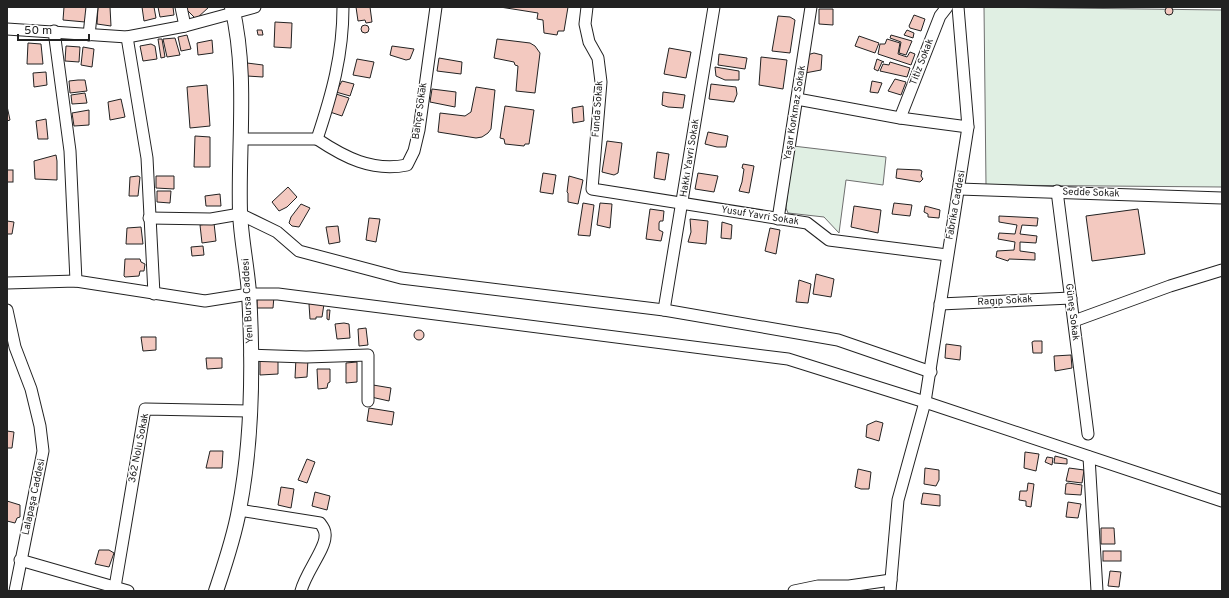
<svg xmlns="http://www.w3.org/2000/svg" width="1229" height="598" viewBox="0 0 1229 598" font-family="Overpass,sans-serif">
<rect width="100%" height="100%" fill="#fff"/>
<g fill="#e0efe3" stroke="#6f6f6f">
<polygon points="984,7 1222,10 1222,187 986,185"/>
<polygon points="793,146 886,157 883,185 846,180 839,233 824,217 788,213 786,208"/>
</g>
<g fill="#f3c9c0" stroke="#222">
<circle cx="1169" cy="11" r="4"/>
<polygon points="64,7 87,7 85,22 63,20"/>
<polygon points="98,7 110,7 111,26 97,24"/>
<polygon points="142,7 154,7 156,18 144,21"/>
<polygon points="158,7 173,7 174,15 160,17"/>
<polygon points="184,7 209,7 196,19"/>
<polygon points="356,7 370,7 372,22 366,23 365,20 358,21"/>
<polygon points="500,7 568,7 564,31 558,31 557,35 544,33 543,20 537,19 538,13"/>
<polygon points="819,9 833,9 833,25 819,24"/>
<polygon points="914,15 925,19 921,31 910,28 909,26"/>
<polygon points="778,16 790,17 795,20 790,53 772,51"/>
<polygon points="275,22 292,23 291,48 274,47"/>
<circle cx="365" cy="29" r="4"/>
<polygon points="257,30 262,30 263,35 258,35"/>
<polygon points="907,30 914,33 913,38 904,35"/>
<polygon points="187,35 191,49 181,51 178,37"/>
<polygon points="891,35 912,41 906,55 899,53 901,42 890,38"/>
<polygon points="859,36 879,43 875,53 855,46"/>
<polygon points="175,38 180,55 167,57 163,39"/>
<polygon points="158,39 162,39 165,57 161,58"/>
<polygon points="497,39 530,43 535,46 540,53 535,93 516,91 518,66 515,65 514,62 494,58"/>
<polygon points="887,39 900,43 898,54 907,57 910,52 915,54 911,65 878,54 880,44 885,44"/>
<polygon points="212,40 213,53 198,55 197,43"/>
<polygon points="28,43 41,44 43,64 27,64"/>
<polygon points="151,44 155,46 157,59 143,61 140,46"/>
<polygon points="66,46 80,47 79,62 65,61"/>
<polygon points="392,46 414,49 410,59 406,60 390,55"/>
<polygon points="83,47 94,49 92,67 81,65"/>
<polygon points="669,48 691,52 686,78 664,74"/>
<polygon points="814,53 822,55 821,70 805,73 807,55"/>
<polygon points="719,54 747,58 745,69 718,65"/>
<polygon points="761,57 787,60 783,89 759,85"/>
<polygon points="439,58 462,62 461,74 437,71"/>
<polygon points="357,59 374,62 370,78 353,75"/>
<polygon points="877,59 884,62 882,62 878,71 874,69"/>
<polygon points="890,62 910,68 907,77 880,71 883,64 889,65"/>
<polygon points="247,63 263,65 263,77 247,76"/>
<polygon points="715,67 739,71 739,80 725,80 716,76"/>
<polygon points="46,72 47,85 34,87 33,73"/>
<polygon points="895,79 906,82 901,95 888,91"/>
<polygon points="78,80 85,80 87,91 70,93 69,81"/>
<polygon points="342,81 354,84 350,96 336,92"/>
<polygon points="872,81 882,83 878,93 870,92"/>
<polygon points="711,84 736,87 737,94 734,102 709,99"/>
<polygon points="207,85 210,126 190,128 187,87"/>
<polygon points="476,87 495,90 491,129 488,133 482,137 476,138 438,132 440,113 465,116 471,112"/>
<polygon points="432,89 456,92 455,107 430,102"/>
<polygon points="663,92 685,95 683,108 668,107 662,105"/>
<polygon points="85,93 87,103 72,104 71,95"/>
<polygon points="336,94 349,98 342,116 330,112"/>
<polygon points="121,99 125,117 110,120 108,102"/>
<polygon points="7,106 10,120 7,121"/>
<polygon points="505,106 534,110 529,144 525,144 524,146 505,144 504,139 500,138"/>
<polygon points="583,106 584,121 573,123 572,108"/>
<polygon points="89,110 89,125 74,126 72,113"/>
<polygon points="46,119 48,139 38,139 36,121"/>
<polygon points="708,132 728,136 726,147 717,147 705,144"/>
<polygon points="195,136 210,137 210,167 194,167"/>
<polygon points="607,141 622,143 618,173 614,175 602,172"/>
<polygon points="657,152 669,154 665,180 654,178"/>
<polygon points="56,155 57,161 57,180 35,179 34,161"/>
<polygon points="743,164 754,166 749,193 739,191 742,182 744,169 742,168"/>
<polygon points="897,169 920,170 922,171 921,176 923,179 920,182 896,178"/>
<rect x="7" y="170" width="6" height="12"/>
<polygon points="543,173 556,175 553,194 540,192"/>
<polygon points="698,173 718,176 714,192 695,189"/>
<polygon points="138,176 140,177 138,196 129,196 130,177"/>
<polygon points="156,176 174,176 174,189 156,188"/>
<polygon points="569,176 583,180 578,204 568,202 568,193 567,192"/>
<polygon points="288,187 297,197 287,207 279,211 272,202"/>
<polygon points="157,191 171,191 170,203 157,202"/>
<polygon points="220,194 221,206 206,206 205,196"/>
<polygon points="583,203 594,205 590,236 578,235"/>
<polygon points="600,203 612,204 610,228 597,225"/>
<polygon points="894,203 912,205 910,216 892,214"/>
<polygon points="301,204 310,208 299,227 292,226 289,223 291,217"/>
<polygon points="854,206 881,210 878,233 851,227"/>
<polygon points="925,206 940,210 939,218 928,217 928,214 924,212"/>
<polygon points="650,209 664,211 663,221 660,221 659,223 659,230 663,232 661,241 646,239"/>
<polygon points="1138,209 1145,254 1092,261 1086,216"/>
<polygon points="999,216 1038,218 1037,226 1022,225 1020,234 1037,236 1036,243 1020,242 1020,251 1035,253 1035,260 1009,259 1008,261 996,257 997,251 1014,250 1015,242 998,239 999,233 1015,234 1017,225 999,222"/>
<polygon points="369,218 380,219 376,242 366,240"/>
<polygon points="690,219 708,221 706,244 688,242 691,232"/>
<polygon points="7,221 14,222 12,234 7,234"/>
<polygon points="722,222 732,225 731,239 721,238"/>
<polygon points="214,223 216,241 202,243 200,225"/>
<polygon points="338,226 340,242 329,244 326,227"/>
<polygon points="141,227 143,244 126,244 127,228"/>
<polygon points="770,228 780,230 776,254 765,251"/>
<polygon points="203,246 204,255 192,256 191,247"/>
<polygon points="125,259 140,259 141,262 145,264 144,271 140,271 139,276 125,277 124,276"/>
<polygon points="816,274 834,279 831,297 813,294"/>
<polygon points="799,280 811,284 808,303 796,302"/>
<polygon points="274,296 273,308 257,308 257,297"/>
<polygon points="312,303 324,304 322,317 316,317 316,319 310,319 309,304"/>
<polygon points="327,310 330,310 329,320 327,319"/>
<polygon points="344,323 349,324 350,338 337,339 335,324"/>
<polygon points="366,328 368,345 359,346 358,329"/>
<circle cx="419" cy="335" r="5"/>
<polygon points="141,337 156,337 156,350 143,351"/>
<polygon points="1034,341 1042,341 1042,353 1033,353 1032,342"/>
<polygon points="946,344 961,346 960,360 945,358"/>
<polygon points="1071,355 1072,368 1055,371 1054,356"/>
<polygon points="206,358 222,358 222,368 207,369"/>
<polygon points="296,358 308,359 307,377 295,378"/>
<polygon points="260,359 278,360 278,374 260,375"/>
<polygon points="357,362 357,382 346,383 346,363"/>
<polygon points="317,369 330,369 330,382 328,383 327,388 318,389"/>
<polygon points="373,385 391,388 389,401 371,397"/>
<polygon points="369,408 394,412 392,425 367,421"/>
<polygon points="876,421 883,423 879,441 866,437 867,425"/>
<polygon points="7,431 14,432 12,448 7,448"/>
<polygon points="210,451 223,451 222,468 206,468"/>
<polygon points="1025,452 1039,454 1036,471 1024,468"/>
<polygon points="1055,456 1067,459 1067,464 1054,463"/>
<polygon points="1047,457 1053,458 1052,465 1045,462"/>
<polygon points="307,459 315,462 307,483 298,480"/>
<polygon points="925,468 939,470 939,480 936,486 924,484"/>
<polygon points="1069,468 1084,470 1082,483 1066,481"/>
<polygon points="858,469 871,472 869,489 861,489 855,487"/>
<polygon points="1028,483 1034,484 1031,507 1026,506 1026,501 1019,500 1020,491 1027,491"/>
<polygon points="1068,483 1082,485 1081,495 1065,494 1066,484"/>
<polygon points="281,487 294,489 291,508 278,505"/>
<polygon points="315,492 330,496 327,510 312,506"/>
<polygon points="923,493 940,495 940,506 921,504"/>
<polygon points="7,501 20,505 20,517 17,518 15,523 7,521"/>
<polygon points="1068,502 1081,504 1078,518 1066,517"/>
<polygon points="1101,528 1114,528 1115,544 1101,544"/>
<polygon points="99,550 109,550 114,553 109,567 95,564"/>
<rect x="1103" y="551" width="18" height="10"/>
<polygon points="1110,571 1121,572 1119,587 1108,586"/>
</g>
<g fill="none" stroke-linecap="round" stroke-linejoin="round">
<defs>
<g id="minor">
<polyline points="181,7 185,26"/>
<polyline points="587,7 585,24 589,42 598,58 601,82 592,189 807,223 829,240 947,255"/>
<polyline points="7,29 127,37 185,26 255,7"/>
<polyline points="54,31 70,151 76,281"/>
<polyline points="89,35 92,7"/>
<polyline points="127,37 147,158 154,294"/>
<polyline points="797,99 900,118 968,127"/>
<polyline points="900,118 940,16 947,7"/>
<path d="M240,139H317C332,94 343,55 343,7"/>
<path d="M317,139C344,157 372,172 407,165L414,151L419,130L436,7"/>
<polyline points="959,189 1222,198"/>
<polyline points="1057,191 1088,434"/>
<polyline points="149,218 211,219 240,214 277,232 299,251 401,278 664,310 838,340 931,372"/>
<polyline points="778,219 811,7"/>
<polyline points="7,283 76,281 205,301 249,294 278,294 788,359 925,402 1222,501"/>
<polyline points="940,304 1071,298"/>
<polyline points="7,310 15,347 31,389 40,426 43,451 15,591"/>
<polyline points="664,310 714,7"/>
<polyline points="1074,321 1170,286 1222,270"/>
<polyline points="250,355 306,357 368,355 368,401"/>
<polyline points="1089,457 1097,591"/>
<path d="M239,510L320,523C323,527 326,531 325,537C325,549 305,574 301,591"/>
<polyline points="20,560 128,591"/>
<polyline points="115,587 145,409 249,411"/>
<polyline points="794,591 818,586 849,586 891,580"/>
<polyline points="890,591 898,500 925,402 968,127 958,7"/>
</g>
<path id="major" d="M216,591C225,564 234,538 239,510C252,443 253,361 249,293C247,266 241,239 240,212C238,144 248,74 232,7"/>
</defs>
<use href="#minor" stroke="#222" stroke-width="13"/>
<use href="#major" stroke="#222" stroke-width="16"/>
<use href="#minor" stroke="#fff" stroke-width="11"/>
<use href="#major" stroke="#fff" stroke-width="14"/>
</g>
<g text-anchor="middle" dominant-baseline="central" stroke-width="3" stroke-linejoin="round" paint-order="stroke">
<g font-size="10" fill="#222" stroke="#fff">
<text transform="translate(922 62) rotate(-69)">Titiz Sokak</text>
<text transform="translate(598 109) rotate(-86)">Funda Sokak</text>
<text transform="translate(420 111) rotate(-82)">Bahçe Sokak</text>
<text transform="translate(795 113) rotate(-81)">Yaşar Korkmaz Sokak</text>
<text transform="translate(690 158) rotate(-81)">Hakkı Yavri Sokak</text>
<text transform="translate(1091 193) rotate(2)">Sedde Sokak</text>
<text transform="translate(956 205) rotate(-80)">Fabrika Caddesi</text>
<text transform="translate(760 216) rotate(9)">Yusuf Yavri Sokak</text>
<text transform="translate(248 301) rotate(-93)">Yeni Bursa Caddesi</text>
<text transform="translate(1005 301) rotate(-3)">Ragıp Sokak</text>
<text transform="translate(1072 312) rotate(83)">Güneş Sokak</text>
<text transform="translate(139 448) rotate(-79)">362 Nolu Sokak</text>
<text transform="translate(34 497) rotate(-78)">Lalapaşa Caddesi</text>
</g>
</g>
<rect width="1229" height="598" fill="none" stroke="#222222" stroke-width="16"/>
<path d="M18 34v6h71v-6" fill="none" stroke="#222222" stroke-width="2"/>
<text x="24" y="34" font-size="12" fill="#222222" stroke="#ffffff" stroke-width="3" paint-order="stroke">50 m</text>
</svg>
